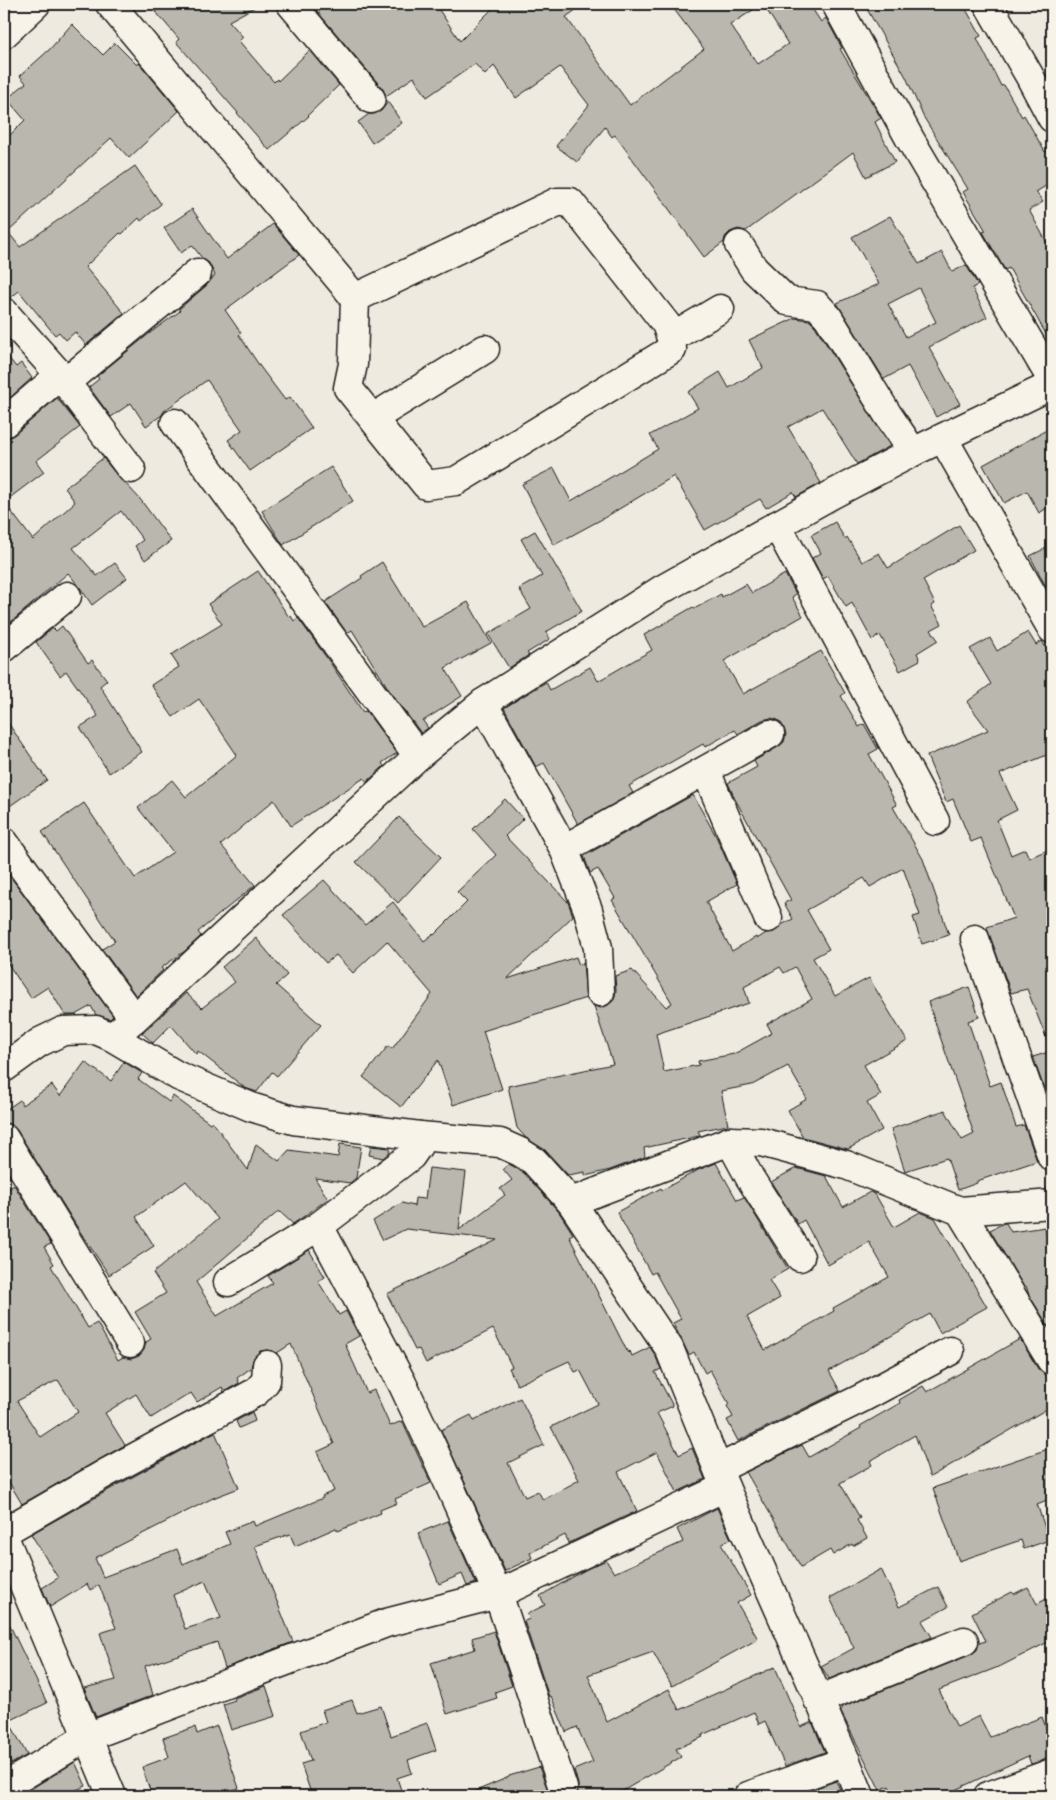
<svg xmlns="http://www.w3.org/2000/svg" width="1056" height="1800" viewBox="0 0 1056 1800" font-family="Kalam,sans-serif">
<rect width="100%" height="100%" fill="#eeeae0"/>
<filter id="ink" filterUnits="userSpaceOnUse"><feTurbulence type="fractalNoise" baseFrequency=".02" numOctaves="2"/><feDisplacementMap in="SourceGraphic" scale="10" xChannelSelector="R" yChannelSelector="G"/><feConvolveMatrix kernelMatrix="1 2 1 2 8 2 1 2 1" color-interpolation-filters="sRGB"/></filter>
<g filter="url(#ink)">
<g fill="#bab7af" stroke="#1c1c1c" fill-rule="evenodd">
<polygon points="149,4 260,4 229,21 243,37 239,41 274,82 277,79 278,81 310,50 339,85 308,115 309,116 269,150 237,113 238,113 176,42 179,39"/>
<polygon points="311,4 435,4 460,41 497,4 584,4 566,17 630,105 704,49 670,4 762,4 730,25 758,64 788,44 763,4 809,4 821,22 826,18 842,48 840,49 881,118 875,122 895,162 866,177 853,152 746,231 738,229 730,232 725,237 724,242 704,257 615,135 612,137 605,127 577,162 556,146 589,105 560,67 516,98 494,66 485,75 475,64 427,97 414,77 386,96 383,89"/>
<polygon points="864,4 963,4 981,36 977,38 1001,86 1004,85 1022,117 1024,115 1045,152 1052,147 1052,182 1036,192 1043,202 1029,210 1052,252 1052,345 1009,268 1005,270 983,232 986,231 963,192 968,189 923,116 906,77"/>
<polygon points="72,24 103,55 115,43 137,65 139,63 179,111 129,158 111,138 8,232 20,247 135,166 161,204 141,221 139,218 122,234 120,233 85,267 124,313 86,345 75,332 66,340 59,332 55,335 19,291 10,298 4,297 4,141 25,120 7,99 26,83 20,76 50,49"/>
<polygon points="388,102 402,123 372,143 358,122 369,114 374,114 381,111"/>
<polygon points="192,209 227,259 273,224 299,255 225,310 241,333 239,335 261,368 285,400 290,397 312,428 250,471 228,440 242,430 207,380 164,411 162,415 146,426 131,403 111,417 89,387 99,379 97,376 150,333 180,311 179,309 207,285 215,275 209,263 202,258 192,245 181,253 164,228"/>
<path d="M890,216L919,264L942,252L952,272L966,265L978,285L972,288L987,317L929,347L960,404L936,417L908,366L884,379L837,303L879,284L852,237ZM919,288L936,322L906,337L888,304Z"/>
<polygon points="795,318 809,320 815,326 890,446 857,464 822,408 788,427 821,483 796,497 793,492 766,508 760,499 705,530 674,476 604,518 554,545 522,484 554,468 571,501 658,449 650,435 698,408 688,392 720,372 729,388 763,368 749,340"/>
<polygon points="4,352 16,367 21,363 32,378 4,403"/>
<polygon points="57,398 80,427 36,461 44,472 4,502 33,540 75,502 65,488 103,458 119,478 126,484 140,499 171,541 145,560 135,546 143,540 121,511 73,548 97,576 115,563 127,578 92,605 79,586 68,573 4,628 4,438 14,435"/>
<polygon points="1052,427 1052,505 1039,513 1027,491 1004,503 983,465"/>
<polygon points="331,467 353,501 283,545 262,511"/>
<polygon points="835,522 845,539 847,537 862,562 879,553 888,568 959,525 974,550 923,580 935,604 931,606 942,624 931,630 938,640 917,653 920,660 900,671 880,635 872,640 852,603 846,607 828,576 823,579 812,558 821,553 811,535"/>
<polygon points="535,531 582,611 546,632 550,639 527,653 529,655 509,668 488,634 531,609 519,589 542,576 521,539"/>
<polygon points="1052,545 1052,598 1030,556"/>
<polygon points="382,562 422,627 468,602 491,643 445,668 462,696 423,721 428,728 421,733 391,693 352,630 347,633 325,602 362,578 361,576"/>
<polygon points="258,571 289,617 291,616 294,621 298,618 329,661 363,712 366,711 397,753 382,763 384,766 367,782 364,778 291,826 274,800 221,845 255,885 198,932 201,936 185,951 161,968 163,970 136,996 102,949 115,941 42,832 84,803 135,878 173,852 138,808 172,780 186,797 237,755 199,699 173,717 151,685 179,667 171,655 222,624 208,604"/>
<path d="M785,574L796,594L792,597L803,616L724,661L743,694L821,651L845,693L841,696L859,727L864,724L878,749L869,754L897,805L893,807L923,859L949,935L922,944L913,917L920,915L903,868L870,887L864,878L807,910L829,949L813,958L835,996L869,978L907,1041L864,1065L881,1095L867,1103L882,1130L848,1149L803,1137L788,1110L807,1099L788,1066L752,1085L721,1091L728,1125L698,1131L701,1136H699L644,1148L645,1157L610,1170L585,1176V1172L568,1175L545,1150L526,1138L517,1128L508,1086L613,1064L594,1006L601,1008L608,1005L614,1000L616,991L615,976L632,970L666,1007L672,1003L612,900L615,898L598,869L590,873L584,856L693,795L716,836L737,884L706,902L732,951L756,937L757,939L766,933L774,932L781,925L793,919L784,903L791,900L735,799L728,783L757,767L754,761L778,747L784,742L786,734L783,726L778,720L771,718L762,720L738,734L735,730L705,747L703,744L629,786L633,793L578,824L544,763L536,767L504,708L546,682L550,690L590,667L598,681L652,650L644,635L693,607L694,609L721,594L722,597L746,584L752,593ZM780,967L784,973L795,967L812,999L767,1024L772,1033L734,1054L698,1061L699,1065L664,1072L656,1034L749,1003L744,987Z"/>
<polygon points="62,626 88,663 92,660 107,680 100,686 142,752 109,773 80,727 98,716 66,671 60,676 36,642 53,628 56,631"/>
<polygon points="1028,632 1036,645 1042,641 1052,658 1052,753 1000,774 1017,810 997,820 1011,855 1025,849 1029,858 1052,848 1051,1050 1027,989 1011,993 988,931 987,927 1014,918 981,838 971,842 953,799 946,802 927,756 988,730 967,702 991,684 970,649 990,638 997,651"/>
<polygon points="4,717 47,780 4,810"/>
<polygon points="505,799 523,819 505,836 568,902 573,916 507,979 576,957 579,965 583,963 586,998 483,1031 502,1089 453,1105 438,1060 401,1107 363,1077 388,1046 392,1049 432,994 387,941 353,973 336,955 326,963 283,915 324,880 365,925 393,902 424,941 433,934 434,935 467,902 457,892 496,855 473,829"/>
<polygon points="399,817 441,857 398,903 356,862"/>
<polygon points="4,868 113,1016 110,1019 96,1015 91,1006 75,1015 65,1015 48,987 31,998 4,958"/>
<polygon points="256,938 287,975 276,985 321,1025 277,1076 272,1072 257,1092 245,1088 198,1051 196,1054 171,1025 153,1043 142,1033 186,993 202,1008 235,982 222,967"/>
<polygon points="969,987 979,1017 968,1021 990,1086 1001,1082 1016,1127 1024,1125 1037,1161 977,1181 977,1183 958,1190 947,1158 905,1171 891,1129 945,1110 962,1140 974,1134 928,1002"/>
<polygon points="1052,1051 1052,1093 1046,1094 1033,1057"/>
<path d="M85,1062L111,1081L124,1062L137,1070L142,1073L138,1079L169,1102L173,1096L210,1123L212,1121L248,1170L256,1144L279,1161L289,1150L338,1157L340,1144L361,1147L356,1178L350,1183L315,1178L328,1199L293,1224L279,1211L196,1282L217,1316L273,1283L268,1276L309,1250L325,1277L318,1281L339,1315L346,1311L359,1336L345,1344L367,1393L374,1390L390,1426L402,1421L431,1483L395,1499L397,1503L380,1510L381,1513L338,1531L336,1528L295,1546L290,1534L255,1546L293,1642L225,1668L217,1642L145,1666L153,1695L96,1717L84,1688L116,1680L100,1633L116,1628L99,1585L90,1590L87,1584L50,1607L42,1588L58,1578L31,1534L114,1487L215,1432L239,1488L213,1498L95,1558L103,1577L177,1549L183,1564L230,1544L225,1532L253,1521L255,1526L323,1498L322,1496L334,1491L317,1452L334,1444L291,1344L277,1353L268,1350L260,1351L254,1357L251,1368L237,1378L239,1383L224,1392L222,1387L197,1402L191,1393L151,1418L136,1394L105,1413L125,1445L22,1504L4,1474V1192L14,1185L51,1244L44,1247L54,1264L51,1266L88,1328L97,1323L118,1360L123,1357L131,1359L139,1356L144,1350L146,1342L151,1339L135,1312L166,1293L153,1273L218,1219L186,1181L136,1217L154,1246L109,1275L79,1230L17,1130L12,1125L6,1123L4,1119V1111L20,1100L22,1105L52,1085L60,1096ZM58,1380L78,1412L40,1437L17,1401ZM205,1581L221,1618L185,1629L173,1595Z"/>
<polygon points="371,1146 390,1148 389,1153 383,1158 369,1155"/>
<polygon points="716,1163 737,1200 744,1197 788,1269 769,1280 780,1298 747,1317 765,1350 834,1311 833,1308 889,1277 869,1242 828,1265 804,1220 798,1224 771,1182 796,1168 826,1176 843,1207 870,1192 875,1194 894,1227 920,1212 935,1218 987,1307 940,1333 930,1314 829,1371 840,1391 738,1441 727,1420 733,1417 727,1406 729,1404 710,1370 705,1373 694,1352 689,1355 673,1323 681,1319 655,1272 651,1274 617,1212 661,1188 662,1190 698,1170"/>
<polygon points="509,1164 524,1173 559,1212 573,1234 569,1236 628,1353 630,1351 632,1356 650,1347 655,1355 661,1369 655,1372 673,1406 657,1413 679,1455 692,1448 705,1479 677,1492 657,1452 618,1472 637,1511 569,1543 565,1535 530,1553 532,1558 505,1571 441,1430 471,1415 474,1421 520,1398 544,1445 508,1463 525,1497 538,1491 543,1500 579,1480 551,1427 598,1404 580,1370 575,1372 569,1361 517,1385 509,1368 512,1367 493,1329 426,1363 419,1349 415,1350 387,1294 497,1240 406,1229 383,1240 373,1221 402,1203 414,1206 415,1198 425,1199 429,1168 466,1172 459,1230 505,1195 500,1189 512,1180 503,1169"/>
<polygon points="1004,1223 1006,1223 1011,1232 1045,1227 1052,1270 1052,1332 1029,1295 1026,1286 1024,1287 990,1230"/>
<polygon points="1020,1339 1038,1369 1044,1374 1052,1375 1052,1406 930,1477 915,1435 870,1461 872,1465 840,1483 860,1518 857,1520 867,1538 853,1546 852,1544 833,1555 830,1550 801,1567 746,1472 802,1445 809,1457 861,1428 860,1426 900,1403 899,1400 923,1386 927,1392"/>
<polygon points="252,1412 255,1421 239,1428 236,1421"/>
<polygon points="1048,1449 1052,1460 1052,1498 1037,1504 1049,1540 1024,1549 1021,1540 959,1561 933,1488"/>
<polygon points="717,1508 731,1539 721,1544 751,1595 737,1603 758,1639 672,1686 653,1652 588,1675 607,1722 669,1689 679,1710 775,1667 801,1727 812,1722 825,1752 785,1766 765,1721 759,1724 754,1712 702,1735 703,1737 676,1749 681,1757 614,1796 576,1796 578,1791 578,1784 574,1770 593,1762 577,1727 566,1732 551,1696 549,1697 524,1621 530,1619 527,1614 545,1605 540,1596 585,1570 606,1560 614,1573 683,1542 677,1529"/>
<polygon points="448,1521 476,1583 467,1586 462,1574 439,1584 418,1533"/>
<polygon points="881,1569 899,1607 938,1587 948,1607 922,1621 932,1637 829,1679 821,1666 854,1648 830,1598"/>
<polygon points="1028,1587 1037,1604 1052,1596 1052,1640 1001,1666 939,1690 957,1727 979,1716 990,1737 1042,1717 1052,1743 1052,1758 1031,1764 1028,1756 955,1790 957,1796 893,1796 889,1786 880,1790 840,1710 843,1708 842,1707 970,1655 977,1650 979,1643 986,1641 972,1613 1012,1592 1014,1594"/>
<polygon points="4,1613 47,1703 9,1721 27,1755 11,1764 9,1760 4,1763"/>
<polygon points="494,1631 512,1686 495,1692 497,1698 447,1714 431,1663 475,1649 472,1638"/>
<polygon points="266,1686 276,1716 231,1730 223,1704 235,1700 234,1698"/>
<polygon points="352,1700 357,1713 381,1706 391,1736 427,1723 436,1750 408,1760 412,1773 397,1778 403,1796 312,1796 301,1764 311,1761 301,1731 326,1722 322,1710"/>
<polygon points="217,1726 239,1788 213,1796 152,1796 142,1767 169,1757 163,1738 195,1727 197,1734"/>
<polygon points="75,1762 86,1786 61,1796 26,1796 24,1793"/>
<polygon points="539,1767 550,1796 464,1796 509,1777 509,1776"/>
<polygon points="836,1781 843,1796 798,1796 797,1795"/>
</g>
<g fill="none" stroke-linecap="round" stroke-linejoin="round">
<defs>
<g id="minor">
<polyline points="110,4 355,298 353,364 348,388 426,485 456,481 672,349 671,338 666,324 570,202 557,202 355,298"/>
<polyline points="291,4 371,99"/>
<polyline points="836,4 910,139 1052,380"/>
<polyline points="988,4 1029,75 1052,118"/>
<polyline points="4,34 36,4"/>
<polyline points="739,245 754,269 787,301 817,305 828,317 888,415 913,452"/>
<polyline points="4,312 60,375 131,469"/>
<polyline points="671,338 720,309"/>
<polyline points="66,382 197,273"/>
<polyline points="373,418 485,349"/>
<polyline points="4,423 60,375"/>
<polyline points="175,423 418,756"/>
<polyline points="943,438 1052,629"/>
<polyline points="777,525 935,821"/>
<polyline points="4,648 67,596"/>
<polyline points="483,703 564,849 588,910 598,948 600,992"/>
<polyline points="706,771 768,918"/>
<polyline points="4,842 134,1019"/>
<polyline points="564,849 770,734"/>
<polyline points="975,939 1052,1157"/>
<polyline points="112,1037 134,1019 418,756 483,703 661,590 831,495 913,452 1052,385"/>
<polyline points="4,1068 40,1042 63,1031 96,1030 112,1037 178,1076 251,1107 293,1120 420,1136 500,1143 520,1152 534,1161 571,1202 669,1348 725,1487 846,1761 860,1796"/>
<polyline points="420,1136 418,1146 411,1156 319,1226 402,1383 435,1453 498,1594 563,1788"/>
<polyline points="4,1138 130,1343"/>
<polyline points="730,1141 750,1178 800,1257"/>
<polyline points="571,1202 730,1141 761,1142 846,1165 960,1211 1052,1204"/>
<polyline points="960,1211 1051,1360"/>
<polyline points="228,1282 319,1226"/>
<polyline points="718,1469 862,1398 950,1351"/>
<polyline points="4,1532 106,1473 256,1392 266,1381 267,1365"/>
<polyline points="4,1537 112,1796"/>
<polyline points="818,1700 964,1641"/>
<polyline points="4,1787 87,1737 386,1623 498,1594 725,1487"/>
<polyline points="748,1796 846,1761"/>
<polyline points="988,1796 1052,1773"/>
</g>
</defs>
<use href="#minor" stroke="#1c1c1c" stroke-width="31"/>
<use href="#minor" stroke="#f7f3e8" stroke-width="28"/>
</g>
</g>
<rect width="1056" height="1800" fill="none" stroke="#f7f3e8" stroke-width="20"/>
<rect x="10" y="10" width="1036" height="1780" fill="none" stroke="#1c1c1c" stroke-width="2" filter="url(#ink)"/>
</svg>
